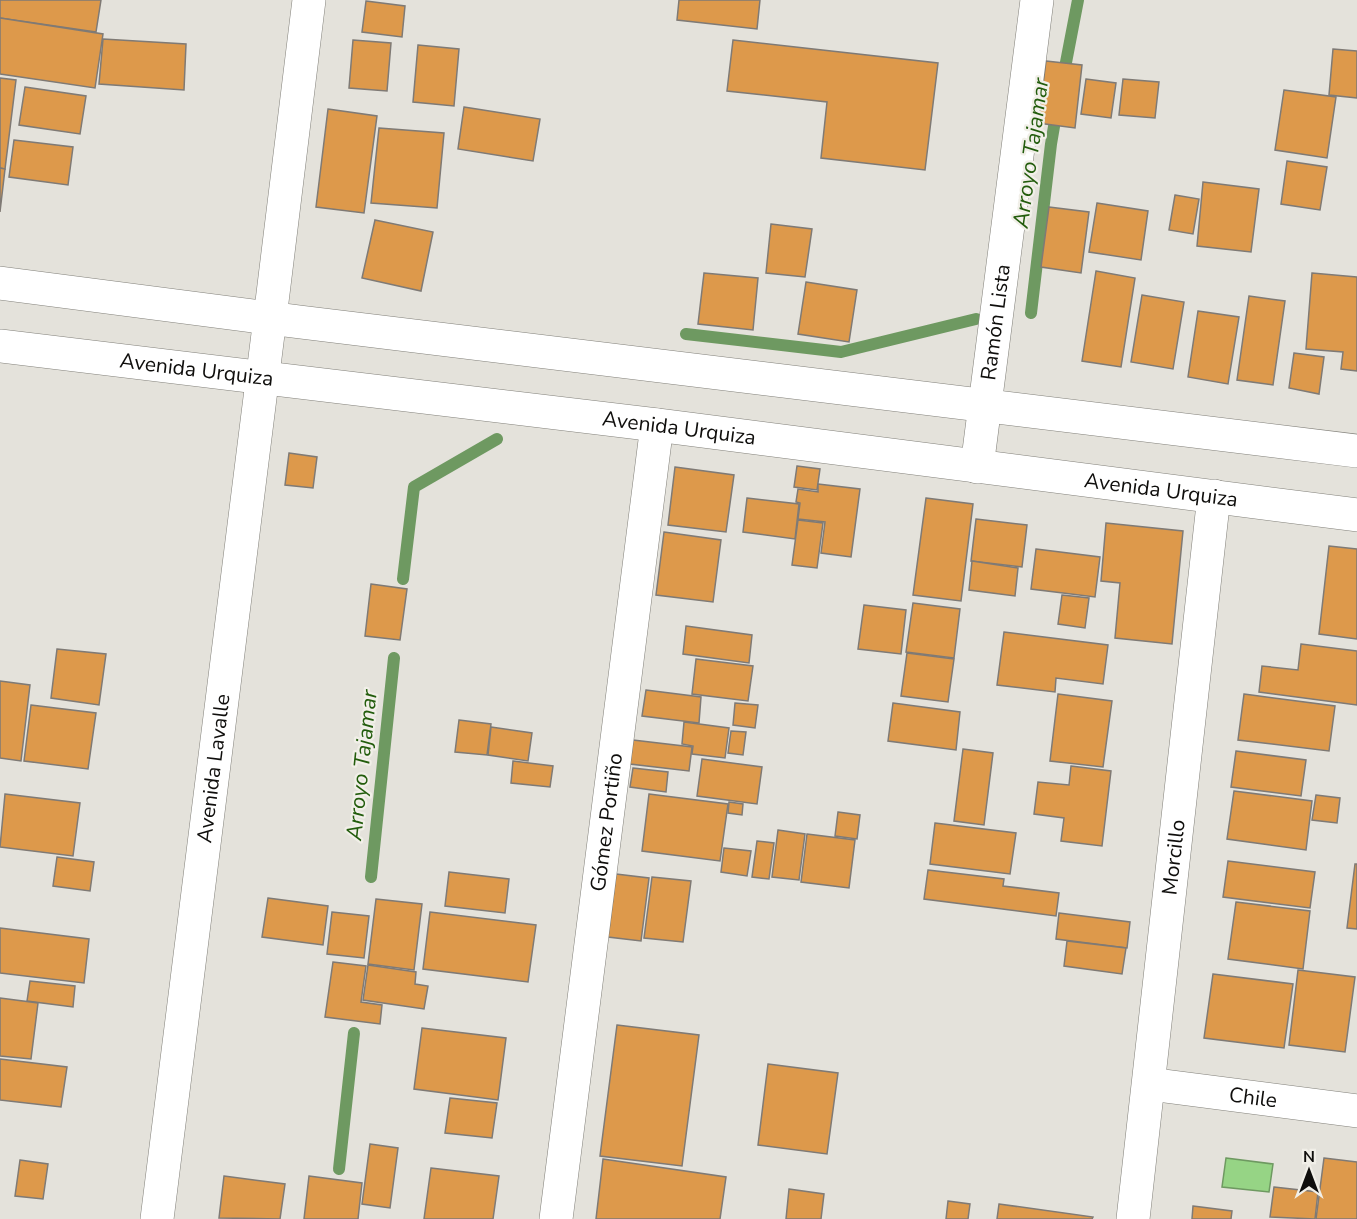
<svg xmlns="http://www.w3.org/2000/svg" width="1357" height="1219" viewBox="0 0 1357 1219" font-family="'Nunito Sans',sans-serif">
<rect width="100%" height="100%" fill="#e4e2db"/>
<polygon fill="#96d485" stroke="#6e9961" stroke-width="1.5" points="1226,1158 1273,1164 1269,1192 1222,1187"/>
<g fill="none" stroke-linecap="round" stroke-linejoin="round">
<g stroke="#6e9961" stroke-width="12">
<polyline points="1063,78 1078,0"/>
<polyline points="1031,313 1051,144 1057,109"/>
<polyline points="686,334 841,352 976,319"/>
<polyline points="403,579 414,487 497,439"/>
<polyline points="371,877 394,658"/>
<polyline points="339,1169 354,1033"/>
</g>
</g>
<g fill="#dd994b" stroke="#7f7a75" stroke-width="1.5">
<polygon points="0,0 101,0 96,32 0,18"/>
<polygon points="679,0 760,0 757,29 677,20"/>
<polygon points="366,1 405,6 402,37 362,32"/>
<polygon points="0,18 103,34 95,88 0,74"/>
<polygon points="103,39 186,44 184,90 99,84"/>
<polygon points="353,40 391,43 387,91 349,88"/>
<polygon points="733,40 938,63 925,170 821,158 827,102 727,91"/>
<polygon points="418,45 459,49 454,106 413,102"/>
<polygon points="1333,49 1357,51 1357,98 1329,95"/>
<polygon points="1046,61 1082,65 1075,128 1038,123"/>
<polygon points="0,78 16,80 5,169 0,168"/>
<polygon points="1086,79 1116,83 1111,118 1081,114"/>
<polygon points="1123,79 1159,82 1155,118 1119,115"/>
<polygon points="25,87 86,96 80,134 19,125"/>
<polygon points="1284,90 1336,97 1327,158 1275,150"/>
<polygon points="464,107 540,119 533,161 458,149"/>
<polygon points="328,109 377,116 364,213 316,207"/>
<polygon points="379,128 444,133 437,208 371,203"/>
<polygon points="14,140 73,147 68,185 9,177"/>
<polygon points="1287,161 1327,167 1320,210 1281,204"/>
<polygon points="0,168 5,169 0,212"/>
<polygon points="1203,182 1259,189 1251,252 1197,246"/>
<polygon points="1175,195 1199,199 1193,234 1169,230"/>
<polygon points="1097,203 1148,211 1141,260 1089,252"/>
<polygon points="1049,207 1089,212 1081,273 1041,267"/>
<polygon points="375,220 433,232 421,291 362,278"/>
<polygon points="771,224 812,229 805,277 766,273"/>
<polygon points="1096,271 1135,278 1121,367 1082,361"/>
<polygon points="704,273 758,278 753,330 698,324"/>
<polygon points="1312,273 1357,277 1357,371 1341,369 1343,352 1306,349"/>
<polygon points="806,282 857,290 849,342 798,334"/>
<polygon points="1142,295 1184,302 1173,369 1131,362"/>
<polygon points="1249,296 1285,301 1273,385 1237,380"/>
<polygon points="1198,311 1239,317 1228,384 1188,377"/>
<polygon points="1294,353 1324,357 1319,394 1289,388"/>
<polygon points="289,453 317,457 313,488 285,485"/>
<polygon points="797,466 820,469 817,490 794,487"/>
<polygon points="675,467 734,475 726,532 668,525"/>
<polygon points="818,484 860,489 851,557 821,553 825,522 798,519 800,503 796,502 798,489 818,492"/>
<polygon points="747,498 799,504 795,539 743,532"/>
<polygon points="926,498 973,504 961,601 913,595"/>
<polygon points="976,519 1027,525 1022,567 971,561"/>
<polygon points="798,520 823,523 817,568 792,565"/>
<polygon points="1106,523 1183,531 1172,644 1115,638 1120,583 1101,581"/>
<polygon points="664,532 721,540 713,602 656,595"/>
<polygon points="1329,546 1357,549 1357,639 1319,634"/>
<polygon points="1036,549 1100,557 1095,597 1031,589"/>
<polygon points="972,561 1018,568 1015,596 969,590"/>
<polygon points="371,584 407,589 400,640 365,636"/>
<polygon points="1062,595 1089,598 1085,628 1058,624"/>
<polygon points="913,603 960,609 954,658 906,652"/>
<polygon points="864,605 906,610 901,654 858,649"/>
<polygon points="686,626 752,635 749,663 683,654"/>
<polygon points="1004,632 1108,645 1103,684 1056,678 1055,692 997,685"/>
<polygon points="1301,644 1357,651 1357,705 1259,692 1262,666 1298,670"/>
<polygon points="57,649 106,654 99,705 51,698"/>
<polygon points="907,653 954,659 948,702 901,696"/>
<polygon points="696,659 753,666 748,701 692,694"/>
<polygon points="0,681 30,685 21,761 0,758"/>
<polygon points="646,690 701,697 699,723 642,716"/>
<polygon points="1058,694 1112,701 1103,767 1050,761"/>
<polygon points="1244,694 1335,706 1329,751 1238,740"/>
<polygon points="735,703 758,705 755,728 733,725"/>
<polygon points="893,703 960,712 956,750 888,741"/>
<polygon points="31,705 96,713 88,769 24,761"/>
<polygon points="459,720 491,724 487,755 455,752"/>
<polygon points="684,722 729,728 725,758 692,754 693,746 682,744"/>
<polygon points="491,727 532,733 528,761 488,755"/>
<polygon points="731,731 746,732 743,755 728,753"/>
<polygon points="633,740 692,747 689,771 630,764"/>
<polygon points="963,749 993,753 984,825 954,821"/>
<polygon points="1236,751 1306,760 1301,796 1231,787"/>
<polygon points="702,759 762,767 757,804 697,796"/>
<polygon points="513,761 553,766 550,787 511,783"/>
<polygon points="1071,766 1111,771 1102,846 1061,841 1064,818 1034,814 1038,782 1069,785"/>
<polygon points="633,768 668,772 666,792 630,787"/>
<polygon points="1234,791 1312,801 1306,850 1227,839"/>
<polygon points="5,794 80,803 73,856 0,847"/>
<polygon points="649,794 728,804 720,861 642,851"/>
<polygon points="1316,795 1340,798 1337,823 1312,820"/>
<polygon points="729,802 743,804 742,815 728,813"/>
<polygon points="838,812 860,815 857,839 835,836"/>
<polygon points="935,823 1016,833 1010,874 930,864"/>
<polygon points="778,830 805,834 799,880 772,877"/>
<polygon points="807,834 855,840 849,888 801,882"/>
<polygon points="757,841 774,843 769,879 752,877"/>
<polygon points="724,848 751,851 747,876 721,872"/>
<polygon points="57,857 94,862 90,891 53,886"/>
<polygon points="1228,861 1315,872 1310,908 1223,897"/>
<polygon points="1355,864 1357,864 1357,929 1347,928"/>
<polygon points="928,870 1004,879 1003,886 1059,893 1056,916 924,899"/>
<polygon points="449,872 509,879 505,913 445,906"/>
<polygon points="616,874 649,878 641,941 608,937"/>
<polygon points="652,877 691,881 683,942 644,938"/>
<polygon points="268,898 328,906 323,945 262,937"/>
<polygon points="376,899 422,904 414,970 368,964"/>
<polygon points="1236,902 1310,911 1303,969 1228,959"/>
<polygon points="332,912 369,916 364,958 327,954"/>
<polygon points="430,912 536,925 528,982 423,969"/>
<polygon points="1059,913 1130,922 1127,948 1056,939"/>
<polygon points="0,928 89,939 84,983 0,973"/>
<polygon points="1067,941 1126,948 1122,974 1064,966"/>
<polygon points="333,962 366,966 361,1002 382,1005 380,1024 325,1017"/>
<polygon points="368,965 416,972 415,984 428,986 424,1009 363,1000"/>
<polygon points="1298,970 1355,977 1345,1052 1289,1045"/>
<polygon points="1213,974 1293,984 1284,1048 1204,1038"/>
<polygon points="30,981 75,986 73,1007 27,1001"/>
<polygon points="0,998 38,1003 31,1059 0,1056"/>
<polygon points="617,1025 699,1035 682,1166 600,1156"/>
<polygon points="422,1028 506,1038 498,1100 414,1089"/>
<polygon points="0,1059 67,1067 61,1107 0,1100"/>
<polygon points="768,1064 838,1073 827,1154 758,1145"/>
<polygon points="450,1098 497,1103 492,1138 445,1133"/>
<polygon points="370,1144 398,1148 390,1208 362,1204"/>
<polygon points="1324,1158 1357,1162 1357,1219 1316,1219"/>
<polygon points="603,1159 726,1177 720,1219 596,1219"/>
<polygon points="20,1160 48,1164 43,1199 15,1196"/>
<polygon points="431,1168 499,1176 493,1219 424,1219"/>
<polygon points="224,1176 285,1184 280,1219 219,1218"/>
<polygon points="309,1176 362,1183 358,1219 304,1219"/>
<polygon points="1274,1187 1318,1192 1315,1219 1270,1217"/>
<polygon points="789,1189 824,1194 821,1219 786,1219"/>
<polygon points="948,1201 970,1204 968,1219 946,1219"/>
<polygon points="999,1204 1093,1217 1092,1219 997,1219"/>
<polygon points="1193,1206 1232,1211 1231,1219 1192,1219"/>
</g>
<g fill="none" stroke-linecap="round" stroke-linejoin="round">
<defs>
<g id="street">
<path id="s1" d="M977,467L1037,0"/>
<path id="s2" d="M1149,1084L1357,1111"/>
<path id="s3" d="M556,1219L657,425"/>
<path id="s4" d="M1133,1219L1214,496"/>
</g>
<polyline id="secondary" points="270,318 309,0"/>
<g id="primary">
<polyline points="0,283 300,322 1357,451"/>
<path id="s5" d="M0,346L657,425L1357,515"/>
<path id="s6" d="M157,1219L270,318"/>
</g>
</defs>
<use href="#street" stroke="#82807a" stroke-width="34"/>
<use href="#secondary" stroke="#82807a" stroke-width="34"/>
<use href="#primary" stroke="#82807a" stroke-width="34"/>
<use href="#street" stroke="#fff" stroke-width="33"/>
<use href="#secondary" stroke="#fff" stroke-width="33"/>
<use href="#primary" stroke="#fff" stroke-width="33"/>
</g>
<g text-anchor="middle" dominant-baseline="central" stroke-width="4.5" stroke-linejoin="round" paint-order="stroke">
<g font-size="21" fill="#0f0e0c" stroke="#f1efe8">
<text stroke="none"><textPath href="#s1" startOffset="146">Ramón Lista</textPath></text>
<text stroke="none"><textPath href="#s5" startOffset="198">Avenida Urquiza</textPath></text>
<text stroke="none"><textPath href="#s5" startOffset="684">Avenida Urquiza</textPath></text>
<text stroke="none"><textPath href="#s5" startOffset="1170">Avenida Urquiza</textPath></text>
<text stroke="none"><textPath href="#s6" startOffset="454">Avenida Lavalle</textPath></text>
<text stroke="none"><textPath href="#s3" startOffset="400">Gómez Portiño</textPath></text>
<text stroke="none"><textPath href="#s4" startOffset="364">Morcillo</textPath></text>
<text stroke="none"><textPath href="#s2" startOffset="105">Chile</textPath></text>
</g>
<g font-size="22" font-style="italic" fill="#225c0c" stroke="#f1efe8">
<text transform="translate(1031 153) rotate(-82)">Arroyo Tajamar</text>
<text transform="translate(362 765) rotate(-84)">Arroyo Tajamar</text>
</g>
</g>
<g transform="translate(1309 1171)" stroke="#f1efe8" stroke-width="4.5" paint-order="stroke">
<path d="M0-4.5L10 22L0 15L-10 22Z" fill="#0f0e0c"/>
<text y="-9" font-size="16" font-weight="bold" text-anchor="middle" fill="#0f0e0c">N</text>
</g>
</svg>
